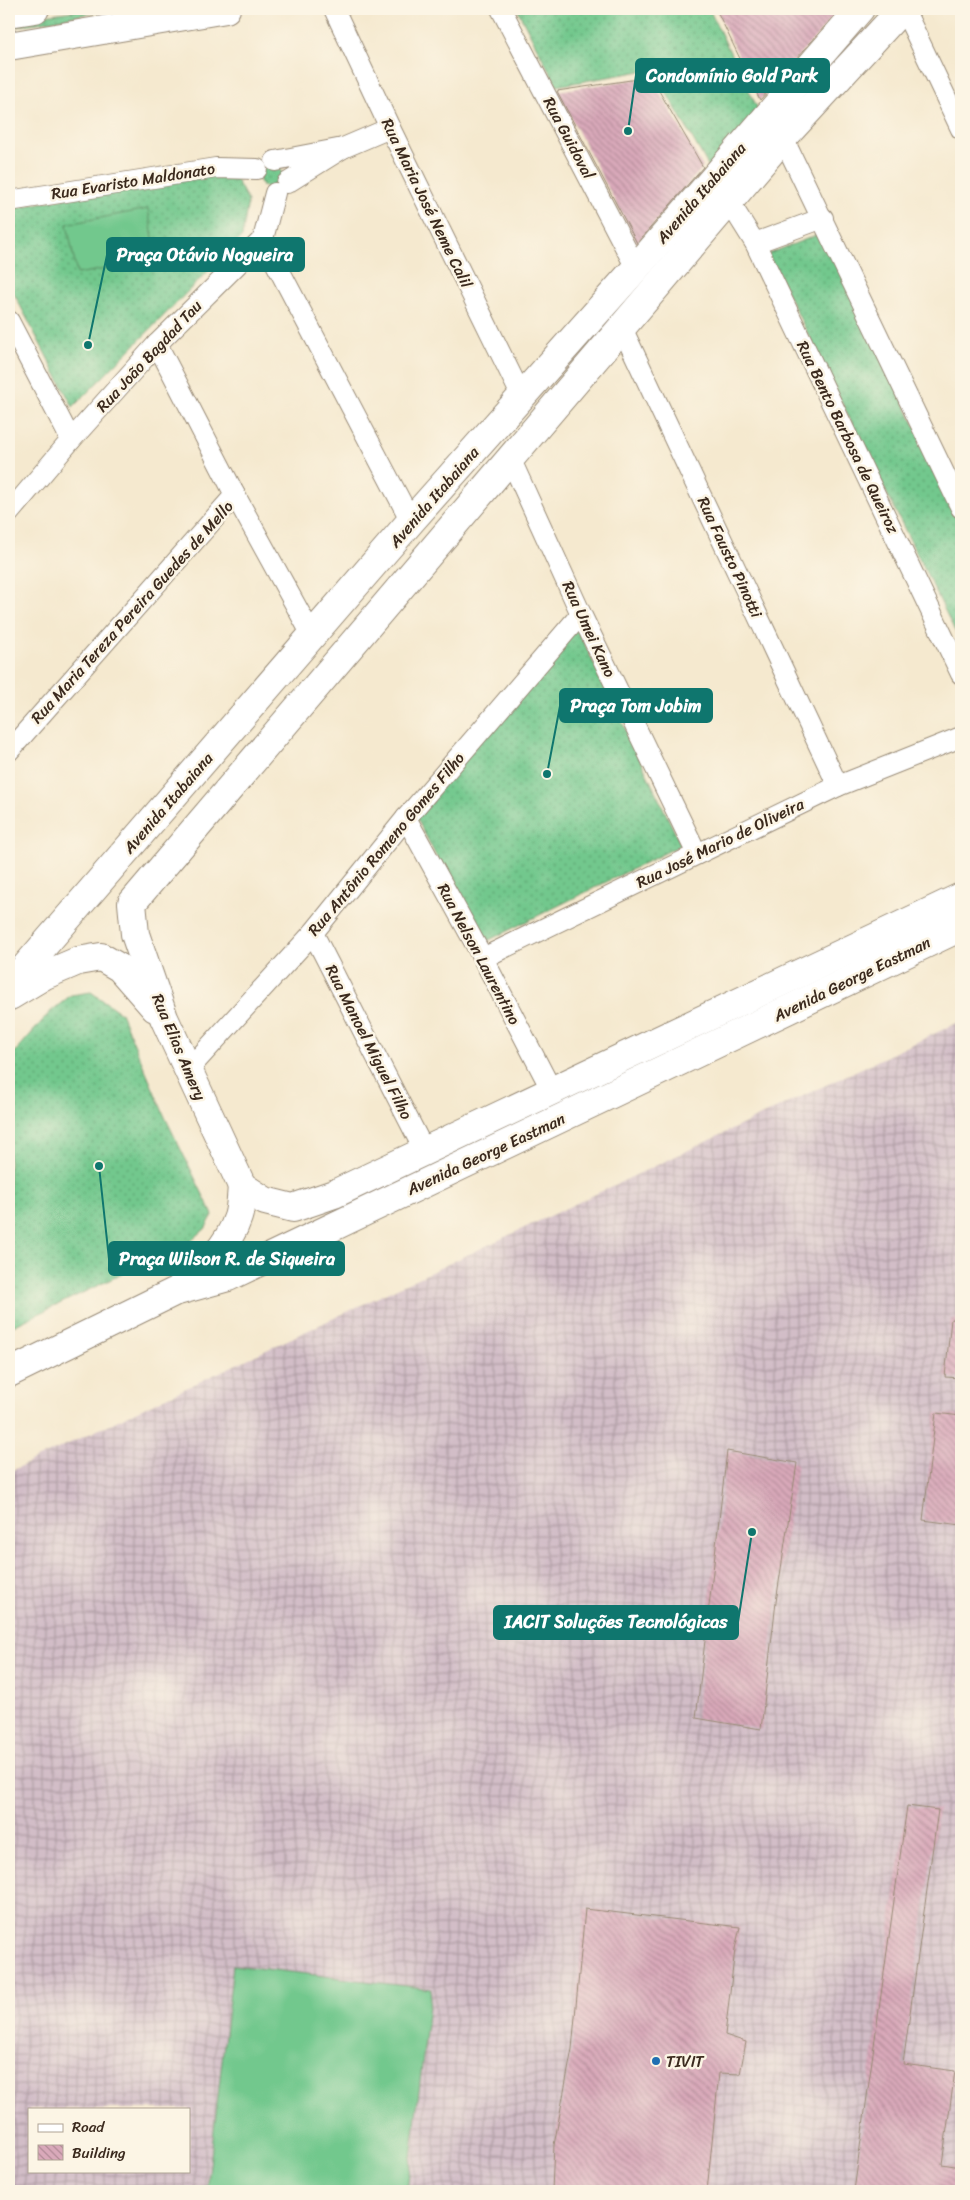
<svg xmlns="http://www.w3.org/2000/svg" width="970" height="2200" viewBox="0 0 970 2200" font-family="Sriracha,sans-serif">
<defs>
<pattern id="industrial-grid" width="8" height="8" patternUnits="userSpaceOnUse" patternTransform="scale(1.25)"><rect width="8" height="8" fill="#d2bdc7"/><path d="M0 4h8M4 0v8" fill="none" stroke="#ac9aa1"/></pattern>
<pattern id="grass-dots" width="8" height="8" patternUnits="userSpaceOnUse" patternTransform="scale(1.25)"><rect width="8" height="8" fill="#72c88d"/><path d="M2 2h.1M6 6h.1" fill="none" stroke="#5fa373" stroke-width="1.8" stroke-linecap="round"/></pattern>
<pattern id="building-back-hatch" width="6" height="6" patternUnits="userSpaceOnUse" patternTransform="scale(1.25)"><rect width="6" height="6" fill="#d9a9ba"/><path d="M-1 5l2 2M0 0l6 6M5-1l2 2" fill="none" stroke="#b18a97"/></pattern>
</defs>
<rect width="100%" height="100%" fill="#fcf5e5"/>
<filter id="ink" filterUnits="userSpaceOnUse"><feTurbulence type="fractalNoise" baseFrequency=".02" numOctaves="2"/><feDisplacementMap in="SourceGraphic" scale="10" xChannelSelector="R" yChannelSelector="G"/><feConvolveMatrix kernelMatrix="1 2 1 2 8 2 1 2 1" color-interpolation-filters="sRGB"/></filter>
<filter id="wash" filterUnits="userSpaceOnUse"><feTurbulence type="fractalNoise" baseFrequency=".0096" numOctaves="4" result="noise"/><feDisplacementMap in="SourceGraphic" scale="20" xChannelSelector="R" yChannelSelector="G"/><feGaussianBlur stdDeviation="1.12" result="paint"/><feColorMatrix in="noise" values="0 0 0 0 0 0 0 0 0 0 0 0 0 0 0 0 0 1.4 0 .05"/><feComposite in="paint" operator="in"/></filter>
<g filter="url(#wash)">
<rect width="100%" height="100%" fill="#f5e9cf"/>
<path fill="url(#industrial-grid)" fill-rule="evenodd" d="M961,1021V2191H9V1472ZM29,2109H189V2171H29Z"/>
<g fill="url(#grass-dots)" stroke="#567956">
<polygon points="87,9 116,9 9,28 9,20"/>
<polygon points="517,9 709,9 759,111 710,169 653,69 557,86"/>
<polygon points="269,164 280,168 284,179 267,189 261,184 258,176 265,166"/>
<polygon points="199,172 236,179 248,201 242,237 73,407 9,284 9,209"/>
<polygon points="822,233 961,521 961,643 768,254"/>
<polygon points="576,626 681,845 481,944 414,813"/>
<polygon points="91,992 121,1013 165,1117 213,1215 205,1229 191,1241 9,1328 9,1059 50,1012 71,995"/>
</g>
<g fill="#72c88d" stroke="#567956">
<polygon points="148,209 157,260 77,274 67,224"/>
<polygon points="233,1965 431,1989 407,2191 207,2191"/>
</g>
<g id="blocks">
<g fill="url(#building-back-hatch)">
<polygon points="716,9 840,9 760,100"/>
<polygon points="651,77 703,167 637,243 557,91"/>
<polygon points="951,1319 961,1319 961,1378 945,1377"/>
<polygon points="936,1413 961,1416 961,1525 923,1520"/>
<polygon points="727,1451 797,1463 776,1602 761,1729 696,1718"/>
<polygon points="907,1806 938,1810 903,2064 955,2071 942,2164 961,2167 961,2191 854,2191"/>
<polygon points="585,1909 740,1927 735,1949 725,2035 746,2042 740,2074 719,2073 707,2191 552,2191 554,2145 572,2049"/>
</g>
</g>
</g>
<g filter="url(#ink)">
<use href="#blocks" fill-opacity="0" stroke="#988a76" stroke-width="1"/>
<g fill="none" stroke-linecap="round" stroke-linejoin="round">
<defs>
<g id="street">
<polyline points="334,9 390,128 522,397"/>
<polyline points="501,9 636,268"/>
<polyline points="904,9 961,129"/>
<polyline points="783,138 961,508"/>
<polyline points="343,148 390,128"/>
<polyline points="275,161 343,148 287,183"/>
<polyline points="9,201 216,168 257,169"/>
<polyline points="730,203 755,243 961,674"/>
<polyline points="263,239 411,521"/>
<polyline points="755,243 823,218"/>
<polyline points="9,321 71,440"/>
<polyline points="622,328 838,786"/>
<polyline points="157,344 235,495 313,637"/>
<polyline points="510,458 581,614 697,854"/>
<polyline points="9,513 71,440 157,344 263,239 275,193"/>
<polyline points="9,751 235,495"/>
<polyline points="406,818 483,958 552,1091"/>
<polyline points="313,933 425,1152"/>
<polyline points="483,958 838,786 961,737"/>
<polyline points="188,1070 313,933 406,818 581,614"/>
</g>
<g id="secondary">
<polyline points="9,13 35,9"/>
<polyline points="9,46 226,9"/>
<polyline points="9,986 411,521 636,268 860,9"/>
<polyline points="10,996 45,975 78,961 101,957 120,968 155,1008"/>
<polyline points="242,1186 164,1018 135,934 132,903 783,138 902,9"/>
<polyline points="242,1186 265,1201 293,1208 334,1194 961,897"/>
<path d="M181,1287C204,1270 229,1245 238,1217C241,1208 241,1196 242,1186"/>
<polyline points="9,1373 174,1292 228,1277 961,927"/>
</g>
</defs>
<use href="#street" stroke="#988a76" stroke-width="22"/>
<use href="#secondary" stroke="#988a76" stroke-width="30"/>
<use href="#street" stroke="#fff" stroke-width="20"/>
<use href="#secondary" stroke="#fff" stroke-width="28"/>
</g>
</g>
<circle fill="#1f6fb2" stroke="#fcf5e5" stroke-width="2" cx="656" cy="2061" r="5"/>
<g text-anchor="middle" dominant-baseline="central" stroke-width="5" stroke-linejoin="round" paint-order="stroke">
<g font-size="16" fill="#3b2a1e" stroke="#fcf5e5">
<text transform="translate(569 138) rotate(62)">Rua Guidoval</text>
<text transform="translate(133 181) rotate(-9)">Rua Evaristo Maldonato</text>
<text transform="translate(701 193) rotate(-49)">Avenida Itabaiana</text>
<text transform="translate(427 203) rotate(64)">Rua Maria José Neme Calil</text>
<text transform="translate(149 356) rotate(-47)">Rua João Bagdad Tau</text>
<text transform="translate(848 437) rotate(64)">Rua Bento Barbosa de Queiroz</text>
<text transform="translate(434 497) rotate(-49)">Avenida Itabaiana</text>
<text transform="translate(730 557) rotate(65)">Rua Fausto Pinotti</text>
<text transform="translate(132 612) rotate(-48)">Rua Maria Tereza Pereira Guedes de Mello</text>
<text transform="translate(589 629) rotate(65)">Rua Umei Kano</text>
<text transform="translate(168 803) rotate(-49)">Avenida Itabaiana</text>
<text transform="translate(720 843) rotate(-26)">Rua José Mario de Oliveira</text>
<text transform="translate(386 844) rotate(-50)">Rua Antônio Romeno Gomes Filho</text>
<text transform="translate(479 954) rotate(62)">Rua Nelson Laurentino</text>
<text transform="translate(852 979) rotate(-26)">Avenida George Eastman</text>
<text transform="translate(369 1042) rotate(63)">Rua Manoel Miguel Filho</text>
<text transform="translate(179 1047) rotate(67)">Rua Elias Amery</text>
<text transform="translate(486 1154) rotate(-25)">Avenida George Eastman</text>
</g>
<g font-size="16" fill="#3b2a1e" stroke="#fcf5e5" text-anchor="start">
<text x="666" y="2061">TIVIT</text>
</g>
</g>
<path fill="none" stroke="#0f766e" stroke-width="2" d="M628 131L636 75M88 345L107 255M547 774L560 706M99 1166L109 1259M752 1532L738 1622"/>
<g fill="#0f766e" stroke="#fcf5e5" stroke-width="2">
<circle cx="628" cy="131" r="5"/>
<circle cx="88" cy="345" r="5"/>
<circle cx="547" cy="774" r="5"/>
<circle cx="99" cy="1166" r="5"/>
<circle cx="752" cy="1532" r="5"/>
</g>
<g fill="#0f766e" stroke="#0f766e" stroke-width="2">
<rect x="636" y="59" width="193" height="33" rx="5"/>
<rect x="107" y="238" width="197" height="33" rx="5"/>
<rect x="560" y="689" width="152" height="33" rx="5"/>
<rect x="109" y="1242" width="235" height="33" rx="5"/>
<rect x="494" y="1606" width="244" height="33" rx="5"/>
</g>
<g font-size="18" text-anchor="middle" font-weight="bold" fill="#fff">
<text x="732" y="82">Condomínio Gold Park</text>
<text x="205" y="261">Praça Otávio Nogueira</text>
<text x="636" y="712">Praça Tom Jobim</text>
<text x="227" y="1265">Praça Wilson R. de Siqueira</text>
<text x="616" y="1628">IACIT Soluções Tecnológicas</text>
</g>
<rect width="970" height="2200" fill="none" stroke="#fcf5e5" stroke-width="30"/>
<rect x="28" y="2108" width="162" height="65" fill="#fcf5e5" stroke="#afa495"/>
<rect x="38" y="2124" width="25" height="8" fill="#ffffff" stroke="#afa495"/>
<text x="72" y="2132" font-size="15" fill="#3b2a1e">Road</text>
<rect x="38" y="2145" width="25" height="15" fill="url(#building-back-hatch)" stroke="#afa495"/>
<text x="72" y="2158" font-size="15" fill="#3b2a1e">Building</text>
</svg>
